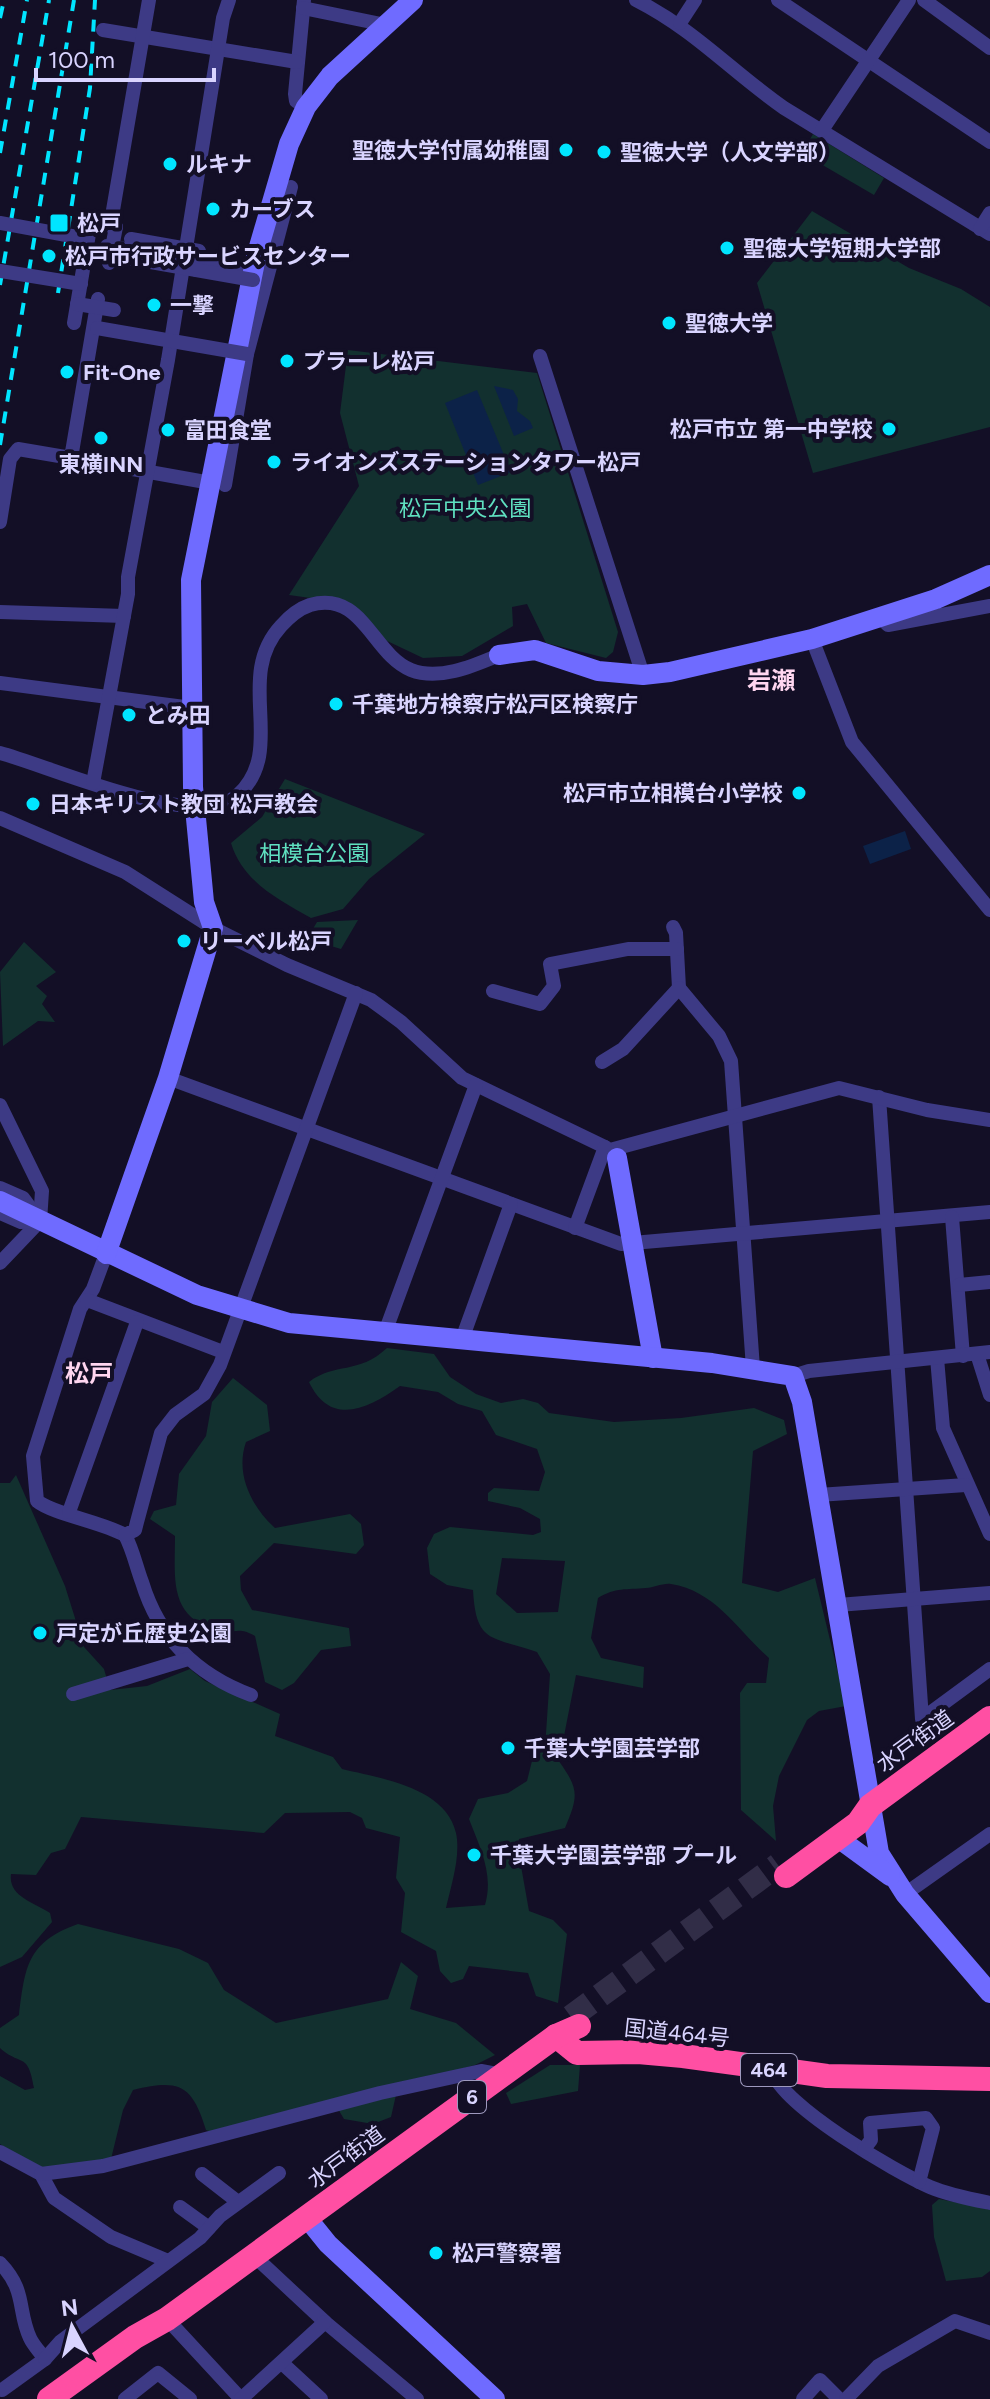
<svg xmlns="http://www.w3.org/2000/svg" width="990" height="2399" viewBox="0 0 990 2399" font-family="Figtree,'Noto Sans JP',sans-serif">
<rect width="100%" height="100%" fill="#130f26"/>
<g fill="#12302f" fill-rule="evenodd">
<polygon points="813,134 884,178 874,195 802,153"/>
<polygon points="812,211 909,268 961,289 990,307 990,427 813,473 757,283"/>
<polygon points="348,350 537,373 618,632 613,652 606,658 546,643 527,604 512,607 513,626 462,656 423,658 383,639 346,603 289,595 359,486 340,413"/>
<path d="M285,779L425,834L369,879L343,909L311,918C278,899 243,882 231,843L262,817Z"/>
<polygon points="358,920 341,949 307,939 317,922"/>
<polygon points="24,942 56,972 36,986 47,996 42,1004 55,1022 38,1021 3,1046 0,972"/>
<path d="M387,1348L434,1354L450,1377L476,1394L501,1403L523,1399L538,1403L549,1413L614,1422L681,1418L754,1408L784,1420L787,1434L753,1451L742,1583L778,1592L815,1578L846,1706L819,1711L807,1720L779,1776L773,1806L776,1841L741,1810L740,1693L747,1683H766L769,1658C738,1631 716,1591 671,1584C662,1583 654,1588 646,1588C626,1590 616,1587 598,1598L591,1638L601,1658L644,1667L643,1688L576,1675L562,1746L556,1757C578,1788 580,1793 565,1828L519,1839L518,1849L529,1911L553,1920L567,1934L558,2003L536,1996L528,1973L469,1966L463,1979L451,1983L440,1971L436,1951L401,1932L405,1893L396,1878L400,1837L366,1828L362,1818L350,1812L285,1813L264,1833L81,1817L65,1849L51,1853L36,1875L11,1874C8,1896 33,1902 50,1913L52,1922L22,1957L0,1967V1483H10L16,1475L65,1586L84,1647L104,1669L110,1690L147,1686L190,1669L205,1681L280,1714L275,1736L333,1757L342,1769C379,1778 446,1787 456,1833C461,1856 451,1886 446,1908L485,1905C494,1874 480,1848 469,1819L478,1799L508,1793L527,1781L532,1761L545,1748L550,1674L537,1652C491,1636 476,1644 473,1590L447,1585L430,1574L427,1548L434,1534L450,1527L533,1535L541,1532L540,1519L520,1508L488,1501V1493L494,1488L539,1491L545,1472L537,1449L496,1435L482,1411L458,1404L438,1392L400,1386C369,1408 331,1428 309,1382C335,1362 358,1375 387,1348ZM502,1558L565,1561L558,1612L517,1613L496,1594Z"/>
<path d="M233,1378L267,1405L270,1431L246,1442C235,1474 251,1506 275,1528L350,1514L361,1524L364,1545L356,1554L274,1543L240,1576L241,1590L252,1610L349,1628L351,1646L321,1650L294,1683L282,1690L265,1682L255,1636C238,1626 235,1634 220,1631C168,1618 175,1580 175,1536L150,1519L154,1511L176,1505L179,1474L206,1436L212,1402Z"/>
<path d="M78,1924L179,1949L208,1963L224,1990L276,2023L388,1999L401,1962L418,1976L410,2009L456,2023L495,2055L475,2065L398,2086L391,2117L373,2124L344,2119L335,2104L214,2133L206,2130C192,2084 179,2079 133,2090L123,2110L111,2159L38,2169L0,2144V2076L25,2090L34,2088C28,2051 21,2067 0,2048V2028L19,2015C25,1967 27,1942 78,1924Z"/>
<polygon points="550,2065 580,2065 578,2091 511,2104 506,2093"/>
<polygon points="939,2199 990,2209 990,2271 982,2277 946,2281 934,2237 932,2205"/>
</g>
<g fill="#0c2248">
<polygon points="494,386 513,390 518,399 517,411 530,421 533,428 514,436"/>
<polygon points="477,390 511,472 478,485 445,403"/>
<polygon points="905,831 911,849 870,864 863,846"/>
</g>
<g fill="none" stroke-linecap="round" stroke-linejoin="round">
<polyline stroke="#312d47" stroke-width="24" stroke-dasharray="24 12" stroke-linecap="butt" points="571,2017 778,1865"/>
<g stroke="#3d3a85" stroke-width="14">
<polyline points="304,0 295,94 296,101 306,107"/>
<path d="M636,0C695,30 731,71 784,108L990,234"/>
<polyline points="778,0 990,142"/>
<polyline points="924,0 990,48"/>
<polyline points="303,8 386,25"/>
<polyline points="680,23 695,0"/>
<polyline points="103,30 297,62"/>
<polyline points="822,130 909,0"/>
<polyline points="112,216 149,0"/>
<polyline points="980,229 990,213"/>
<polyline points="107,246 253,271"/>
<polyline points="74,323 91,222 116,227"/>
<polyline points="540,356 643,675"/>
<polyline points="71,458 211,483"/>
<polyline points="225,485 247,354 291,187"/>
<polyline points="0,522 10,459 18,449 71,458 98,299"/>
<polyline points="0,612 124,616"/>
<polyline points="880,617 888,625 990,606"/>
<polyline points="812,639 852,742 990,910"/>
<polyline points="0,683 192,708"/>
<path d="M0,753C50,766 197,833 238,795C288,749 233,678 281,626C289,617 298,609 310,605C363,590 372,654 411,670C439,681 473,666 499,655"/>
<polyline points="93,783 128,594 128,577 168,360 223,18 229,0"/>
<polyline points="0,818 125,872 213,928 287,965 371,1000 401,1022 462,1078 605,1147 617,1158"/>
<polyline points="673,927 676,933 679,988"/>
<polyline points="493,991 540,1004 554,986 550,964 628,949 677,949"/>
<polyline points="602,1062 623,1049 679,988 719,1036 731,1061 753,1368"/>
<polyline points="168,1078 621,1244 990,1212"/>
<polyline points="879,1097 922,1719 990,1669"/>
<polyline points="0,1105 42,1191 40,1221 0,1263"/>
<polyline points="610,1150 839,1088 927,1110 990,1120"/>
<polyline points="0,1188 23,1198 40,1221 21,1222 0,1213"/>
<polyline points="952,1217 963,1356"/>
<polyline points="575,1228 605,1147"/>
<path d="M106,1254L93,1289L80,1309L33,1456L37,1501C53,1514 102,1522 125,1535C133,1550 136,1566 142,1582C159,1638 197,1675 251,1695"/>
<polyline points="959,1285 990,1282"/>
<polyline points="87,1300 223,1352"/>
<polyline points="384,1335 476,1085"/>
<polyline points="461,1342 511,1204"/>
<polyline points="977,1354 990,1395"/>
<polyline points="937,1358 943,1428 990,1534"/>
<polyline points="793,1376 809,1371 990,1352"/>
<polyline points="818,1495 966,1485"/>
<polyline points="69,1512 137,1322"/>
<polyline points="125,1535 135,1530 137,1522 161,1433 175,1415 204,1394 220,1365 356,993"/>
<polyline points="838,1605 990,1593"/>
<polyline points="73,1694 188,1659"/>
<polyline points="905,1894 990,1834"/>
<path d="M772,2070C780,2105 896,2172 930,2187C949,2195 970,2199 990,2203"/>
<polyline points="864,2149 871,2140 870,2123 926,2118 933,2128 919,2182"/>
<polyline points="0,2152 41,2174 54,2198 111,2237 168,2261"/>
<polyline points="41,2174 103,2166 380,2093 481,2071 502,2075"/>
<polyline points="202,2174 238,2202"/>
<polyline points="180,2207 209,2228"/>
<polyline points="254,2256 325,2322 417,2399"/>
<path d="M0,2263C27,2291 17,2310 30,2338C33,2345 40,2352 45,2359L2,2390"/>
<polyline points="167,2319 241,2399"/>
<polyline points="45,2359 61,2341 200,2238 220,2216 279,2173"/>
<polyline points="282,2363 321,2399"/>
<polyline points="125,2399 158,2373 190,2399"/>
<polyline points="241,2399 325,2322"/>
<polyline points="803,2399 820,2380 839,2399"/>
<polyline points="846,2399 878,2366 955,2321 990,2333"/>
</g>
<g stroke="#6f6bff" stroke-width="20">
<polyline points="499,655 535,650 598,671 643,675 670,672 812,639 936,599 990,575"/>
<polyline points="617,1158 653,1358"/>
<polyline points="0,1201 197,1295 289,1323 712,1363 793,1376 802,1402 879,1853 905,1894 990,1993"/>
<polyline points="106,1254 168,1078 213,928 204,902 193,787 191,580 256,257 289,144 306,107 330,76 413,0"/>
<polyline points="838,1838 890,1876"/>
<polyline points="307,2218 328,2244 495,2399"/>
</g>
<g stroke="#ff4fa3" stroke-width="24">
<polyline points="786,1876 858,1823 870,1806 990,1718"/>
<polyline points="556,2036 577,2053 638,2052 683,2056 827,2076 990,2079"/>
<polyline points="49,2399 135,2337 167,2319 556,2036 579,2026"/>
</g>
<g stroke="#00e5ff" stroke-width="4" stroke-dasharray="12 10" stroke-linecap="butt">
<polyline points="0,18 4,0"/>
<polyline points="0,153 27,0"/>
<polyline points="0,285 49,0"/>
<polyline points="58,293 90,88 95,0"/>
<polyline points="0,445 74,0"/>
</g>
<g stroke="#3d3a85" stroke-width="14">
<polyline points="0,223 88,239"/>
<polyline points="131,239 199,251 196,270"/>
<polyline points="128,258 253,280"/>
<polyline points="109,263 116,227"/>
<polyline points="0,271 81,284"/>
<polyline points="77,304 114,310"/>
<polyline points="97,328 247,354"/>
</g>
</g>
<g fill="#00e5ff" stroke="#130f26" stroke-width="3">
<circle cx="566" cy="150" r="8"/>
<circle cx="604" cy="152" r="8"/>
<circle cx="170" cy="164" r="8"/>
<circle cx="213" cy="209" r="8"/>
<rect x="49" y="213" width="20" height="20" rx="4"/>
<circle cx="727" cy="248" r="8"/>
<circle cx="49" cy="256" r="8"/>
<circle cx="154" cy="305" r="8"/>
<circle cx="669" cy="323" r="8"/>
<circle cx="287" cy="361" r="8"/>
<circle cx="67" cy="372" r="8"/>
<circle cx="889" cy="429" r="8"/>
<circle cx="168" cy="430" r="8"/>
<circle cx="101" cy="438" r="8"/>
<circle cx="274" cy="462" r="8"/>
<circle cx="336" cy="704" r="8"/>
<circle cx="129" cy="715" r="8"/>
<circle cx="799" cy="793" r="8"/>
<circle cx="33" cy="804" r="8"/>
<circle cx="184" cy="941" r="8"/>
<circle cx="40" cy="1633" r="8"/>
<circle cx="508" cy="1748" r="8"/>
<circle cx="474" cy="1855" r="8"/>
<circle cx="436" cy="2253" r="8"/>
</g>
<g text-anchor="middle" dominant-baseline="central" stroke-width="8" stroke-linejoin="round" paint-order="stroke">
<g fill="#130f26" stroke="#9e99be" stroke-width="2">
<rect x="741" y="2054" width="56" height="32" rx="6"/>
<rect x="458" y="2081" width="28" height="32" rx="6"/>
</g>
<g font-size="20" font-weight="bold" fill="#d9d4ff">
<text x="769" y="2070">464</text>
<text x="472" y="2097">6</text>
</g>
<g font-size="22" font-weight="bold" fill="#d9d4ff" stroke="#130f26" text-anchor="start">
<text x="550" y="150" text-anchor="end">聖徳大学付属幼稚園</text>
<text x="620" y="152">聖徳大学（人文学部）</text>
<text x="186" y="164">ルキナ</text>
<text x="229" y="209">カーブス</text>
<text x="77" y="223">松戸</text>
<text x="743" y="248">聖徳大学短期大学部</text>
<text x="65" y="256">松戸市行政サービスセンター</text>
<text x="170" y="305">一撃</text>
<text x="685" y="323">聖徳大学</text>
<text x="303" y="361">プラーレ松戸</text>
<text x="83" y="372">Fit-One</text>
<text x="873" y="429" text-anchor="end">松戸市立 第一中学校</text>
<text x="184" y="430">富田食堂</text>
<text x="290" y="462">ライオンズステーションタワー松戸</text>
<text x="101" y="464" text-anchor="middle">東横INN</text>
<text x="352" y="704">千葉地方検察庁松戸区検察庁</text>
<text x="145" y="715">とみ田</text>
<text x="783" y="793" text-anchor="end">松戸市立相模台小学校</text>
<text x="49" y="804">日本キリスト教団 松戸教会</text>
<text x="200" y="941">リーベル松戸</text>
<text x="56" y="1633">戸定が丘歴史公園</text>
<text x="524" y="1748">千葉大学園芸学部</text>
<text x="490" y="1855">千葉大学園芸学部 プール</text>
<text x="452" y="2253">松戸警察署</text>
</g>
<g font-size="22" fill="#5fe0c0" stroke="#130f26">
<text x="465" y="508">松戸中央公園</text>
<text x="314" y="853">相模台公園</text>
</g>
<g font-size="22" fill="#d9d4ff" stroke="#130f26">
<text transform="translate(915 1741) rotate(-36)">水戸街道</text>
<text transform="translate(677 2033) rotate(6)">国道464号</text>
<text transform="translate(346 2157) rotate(-36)">水戸街道</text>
</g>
<g font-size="24" font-weight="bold" fill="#ffd6f0" stroke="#130f26">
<text x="771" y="680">岩瀬</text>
<text x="89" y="1373">松戸</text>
</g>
</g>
<g transform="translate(72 2327) rotate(353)" stroke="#130f26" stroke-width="6" paint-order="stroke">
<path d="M0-6L14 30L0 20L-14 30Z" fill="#d9d4ff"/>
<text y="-12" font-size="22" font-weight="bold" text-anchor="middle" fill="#d9d4ff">N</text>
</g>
<path d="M36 68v12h178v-12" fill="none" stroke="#d9d4ff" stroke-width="4"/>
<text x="48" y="68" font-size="24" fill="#d9d4ff" stroke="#130f26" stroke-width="6" paint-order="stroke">100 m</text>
</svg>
